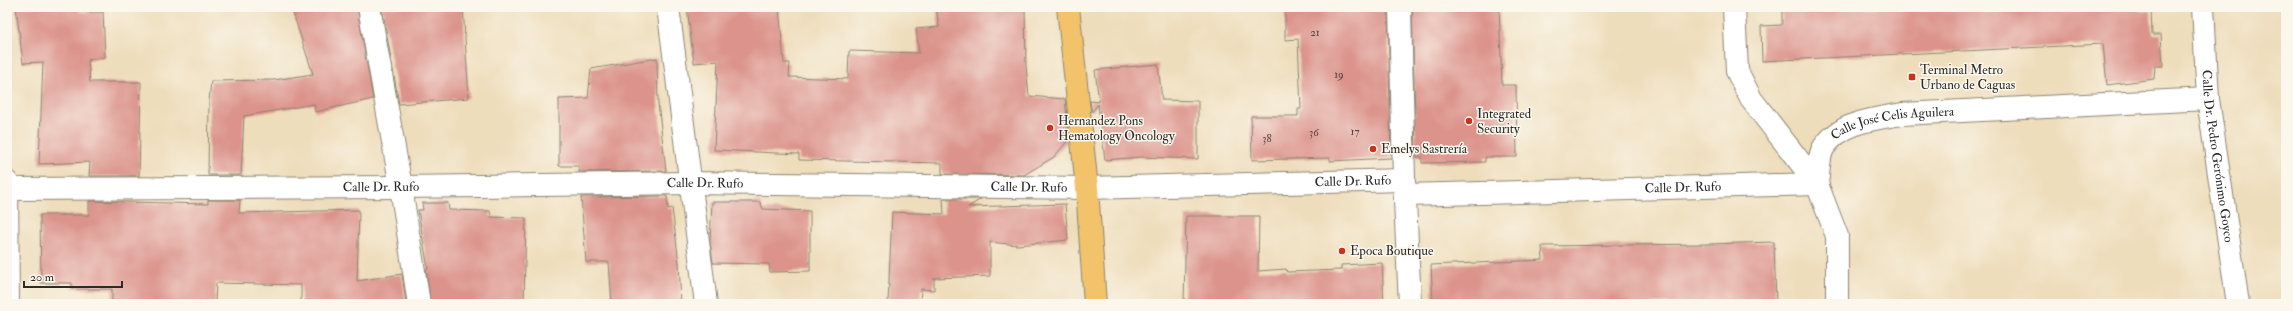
<svg xmlns="http://www.w3.org/2000/svg" width="2293" height="311" viewBox="0 0 2293 311" font-family="'IM FELL Double Pica',serif">
<rect width="100%" height="100%" fill="#fbf7ec"/>
<filter id="ink" filterUnits="userSpaceOnUse"><feTurbulence type="fractalNoise" baseFrequency=".025" numOctaves="2"/><feDisplacementMap in="SourceGraphic" scale="8" xChannelSelector="R" yChannelSelector="G"/><feConvolveMatrix kernelMatrix="1 2 1 2 8 2 1 2 1" color-interpolation-filters="sRGB"/></filter>
<filter id="wash" filterUnits="userSpaceOnUse"><feTurbulence type="fractalNoise" baseFrequency=".012" numOctaves="4" result="noise"/><feDisplacementMap in="SourceGraphic" scale="16" xChannelSelector="R" yChannelSelector="G"/><feGaussianBlur stdDeviation="0.9" result="paint"/><feColorMatrix in="noise" values="0 0 0 0 0 0 0 0 0 0 0 0 0 0 0 0 0 1.4 0 .05"/><feComposite in="paint" operator="in"/></filter>
<g filter="url(#wash)">
<rect width="100%" height="100%" fill="#edb"/>
<g id="blocks">
<g fill="#db938b">
<polygon points="16,7 79,7 79,12 103,12 105,57 88,60 90,82 141,82 139,176 89,176 90,162 39,164 43,62 23,63"/>
<polygon points="291,7 357,7 373,99 315,112 314,104 244,116 241,175 208,175 209,101 211,81 274,80 313,74"/>
<polygon points="382,7 463,7 469,98 399,104"/>
<polygon points="687,7 779,7 784,63 790,63 789,77 848,79 849,51 919,53 916,29 939,27 936,7 1025,7 1026,66 1029,96 1065,99 1069,139 1054,157 1024,175 942,174 942,163 799,160 799,154 714,150 718,61 694,63"/>
<polygon points="1285,7 1388,7 1391,158 1330,161 1330,158 1252,160 1251,116 1298,116 1298,109 1301,109 1298,39 1285,40"/>
<polygon points="1412,7 1499,7 1502,85 1516,85 1517,157 1485,157 1485,162 1422,163 1422,157 1416,157"/>
<polygon points="1782,7 2139,7 2139,10 2151,10 2152,35 2161,35 2163,66 2155,66 2154,79 2107,85 2103,44 1762,61 1761,26 1782,25"/>
<polygon points="657,58 658,103 666,171 579,172 579,166 559,166 559,99 588,98 591,69"/>
<polygon points="1158,64 1162,100 1198,101 1198,159 1141,157 1105,160 1098,104 1092,112 1090,101 1099,102 1095,70"/>
<polygon points="667,196 668,209 672,208 679,263 681,304 612,304 609,262 586,262 581,197"/>
<polygon points="943,199 981,199 968,207 1065,204 1068,240 1018,245 990,242 990,276 934,278 934,290 921,289 920,304 888,304 892,212 944,214"/>
<polygon points="208,200 240,200 239,213 359,210 357,281 402,274 406,304 309,304 301,303 301,285 216,283 215,304 112,304 112,289 72,289 72,283 41,283 40,215 89,215 89,201 208,204"/>
<polygon points="712,202 760,202 763,209 810,211 810,271 770,272 769,264 713,263 710,241"/>
<polygon points="422,203 448,203 449,210 490,211 491,217 526,218 524,304 431,304 426,269 428,269 418,210 423,210"/>
<polygon points="1186,216 1259,216 1258,271 1286,269 1287,272 1341,270 1341,265 1382,263 1384,304 1184,304"/>
<polygon points="1774,242 1776,304 1433,304 1431,265 1543,260 1542,246 1708,244"/>
</g>
</g>
</g>
<g filter="url(#ink)">
<use href="#blocks" fill-opacity="0" stroke="#8c8473" stroke-width="1"/>
<g fill="none" stroke-linecap="round" stroke-linejoin="round">
<defs>
<g id="minor">
<polyline points="369,7 401,187 419,304"/>
<polyline points="668,7 706,304"/>
<path id="s1" d="M1734,7L1737,71L1751,99L1817,184C1819,174 1818,156 1824,147C1841,122 1874,119 1902,114L2208,99"/>
<path id="s2" d="M2203,7L2208,99L2238,304"/>
<polyline points="7,182 8,304"/>
<path id="s3" d="M7,189L401,187L690,183L1087,188L1404,180"/>
<path id="s4" d="M1405,195L1817,184L1837,236V304"/>
</g>
<polyline id="tertiary" points="1400,7 1404,180 1410,304"/>
<polyline id="primary" points="1068,7 1087,188 1095,304"/>
</defs>
<use href="#minor" stroke="#8c8473" stroke-width="24"/>
<use href="#tertiary" stroke="#8c8473" stroke-width="24"/>
<use href="#primary" stroke="#8c8473" stroke-width="24"/>
<use href="#minor" stroke="#fff" stroke-width="22"/>
<use href="#tertiary" stroke="#fff" stroke-width="22"/>
<use href="#primary" stroke="#f2c36a" stroke-width="22"/>
</g>
</g>
<g fill="#c8321e" stroke="#fbf7ec" stroke-width="1.5">
<rect x="1908" y="73" width="8" height="8" rx="2"/>
<circle cx="1469" cy="121" r="4"/>
<circle cx="1050" cy="128" r="4"/>
<circle cx="1373" cy="149" r="4"/>
<circle cx="1342" cy="251" r="4"/>
</g>
<g text-anchor="middle" dominant-baseline="central" stroke-width="3" stroke-linejoin="round" paint-order="stroke">
<g font-size="11" fill="#574543">
<text x="1315" y="32">21</text>
<text x="1339" y="74">19</text>
<text x="1355" y="131">17</text>
<text x="1314" y="132">36</text>
<text x="1267" y="138">38</text>
</g>
<g font-size="13" fill="#2b2b2b" stroke="#fbf7ec" text-anchor="start">
<text x="1920" y="70">Terminal Metro<tspan x="1920" dy="15">Urbano de Caguas</tspan></text>
<text x="1477" y="114">Integrated<tspan x="1477" dy="15">Security</tspan></text>
<text x="1058" y="121">Hernandez Pons<tspan x="1058" dy="15">Hematology Oncology</tspan></text>
<text x="1381" y="149">Emelys Sastrería</text>
<text x="1350" y="251">Epoca Boutique</text>
</g>
<g font-size="13" fill="#2b2b2b" stroke="#fbf7ec">
<text stroke="none"><textPath href="#s1" startOffset="317">Calle José Celis Aguilera</textPath></text>
<text stroke="none"><textPath href="#s2" startOffset="150">Calle Dr. Pedro Gerónimo Goyco</textPath></text>
<text stroke="none"><textPath href="#s3" startOffset="1346">Calle Dr. Rufo</textPath></text>
<text stroke="none"><textPath href="#s3" startOffset="698">Calle Dr. Rufo</textPath></text>
<text stroke="none"><textPath href="#s3" startOffset="374">Calle Dr. Rufo</textPath></text>
<text stroke="none"><textPath href="#s3" startOffset="1022">Calle Dr. Rufo</textPath></text>
<text stroke="none"><textPath href="#s4" startOffset="278">Calle Dr. Rufo</textPath></text>
</g>
</g>
<rect width="2293" height="311" fill="none" stroke="#fbf7ec" stroke-width="24"/>
<path d="M24 281v6h98v-6" fill="none" stroke="#2b2b2b" stroke-width="2"/>
<text x="30" y="281" font-size="12" fill="#2b2b2b" stroke="#fbf7ec" stroke-width="3" paint-order="stroke">20 m</text>
</svg>
